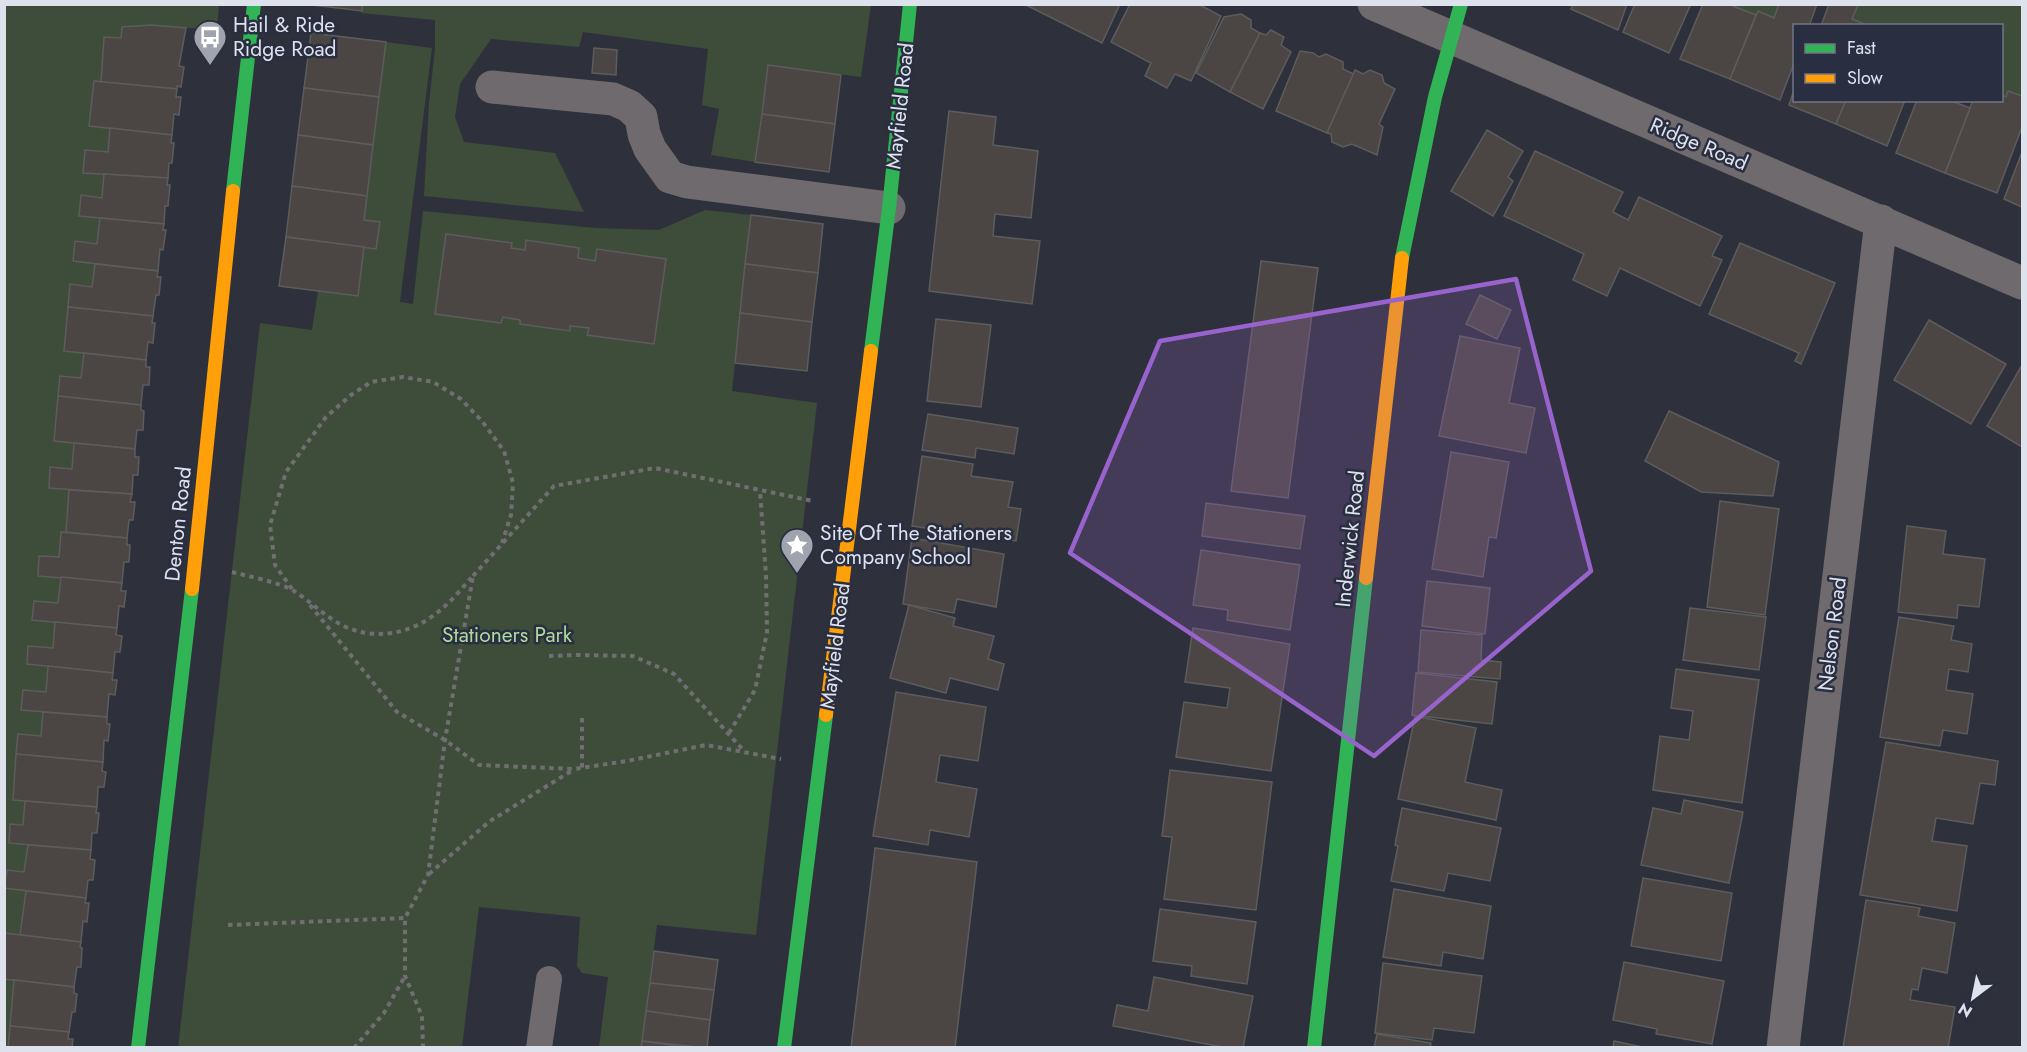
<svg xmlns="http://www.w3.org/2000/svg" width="2027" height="1052" viewBox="0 0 2027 1052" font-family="Jost,sans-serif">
<rect width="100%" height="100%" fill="#2e313b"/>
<g fill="#3e4d39">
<polygon points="362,4 871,5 861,77 768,65 755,162 711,155 719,109 702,105 708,49 583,32 579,47 491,39 460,84 455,117 464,142 555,153 584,212 424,196 429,103 435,49 435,20 361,13"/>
<polygon points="1734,4 1779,5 1774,18 1758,11 1756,15 1733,6"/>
<polygon points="5,5 219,5 217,30 151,25 122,27 121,38 105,37 101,82 94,81 89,126 110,128 108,152 86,150 104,174 102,198 81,196 79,216 100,218 97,244 76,241 95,264 92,287 70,285 64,351 84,353 81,378 60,376 54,440 74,443 72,469 51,467 49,488 69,490 66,532 61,532 59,557 39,556 38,576 61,577 53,648 29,646 27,664 48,667 46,692 23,691 21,710 43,712 41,736 18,734 13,799 25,801 23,825 10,824 9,843 28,845 24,872 7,871 5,888 26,891 20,935 5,933"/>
<polygon points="1856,5 2022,5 2022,96 2009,91 2006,97 2002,95 2002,26 1869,26 1852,19 1858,6"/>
<polygon points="386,42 432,48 400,302 413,304 423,211 595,228 659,230 705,210 751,215 732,391 817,403 756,935 657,925 641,1047 599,1047 608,977 582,973 577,966 580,917 479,907 462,1047 178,1048 260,323 312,330 318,291 358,296 364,247 376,249 380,222 364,220"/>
<polygon points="5,979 14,980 8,1047 5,1048"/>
</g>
<g fill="#4b4643" stroke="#5d5c5d" stroke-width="1.5">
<polygon points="304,4 362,4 362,11"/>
<polygon points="1024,4 1120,4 1102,43"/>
<polygon points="1130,4 1198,4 1221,16 1191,81 1175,74 1167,88 1145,76 1151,63 1111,42"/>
<polygon points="1573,4 1627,4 1618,30 1571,9"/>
<polygon points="1635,4 1691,4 1669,53 1623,32"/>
<polygon points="1703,4 1734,4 1733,6 1756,15 1730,79 1680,59"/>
<polygon points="1779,4 1817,4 1809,26 1794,26 1794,63 1780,100 1730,79 1758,11 1774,18"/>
<polygon points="1829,4 1858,5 1852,19 1869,26 1821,26"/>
<polygon points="1241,14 1251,20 1251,28 1260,33 1230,92 1196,73 1224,17"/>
<polygon points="151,25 186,28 179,66 184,67 181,87 177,86 177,89 101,82 104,37 121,38 122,27"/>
<polygon points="1271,30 1284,37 1281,45 1291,52 1263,109 1230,92 1260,33 1266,35"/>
<polygon points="311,33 386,42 379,97 304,88"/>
<polygon points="594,48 617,50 616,75 592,73"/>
<polygon points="1300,51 1313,53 1319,57 1326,54 1343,62 1343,69 1354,74 1327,133 1276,111"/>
<polygon points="768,65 841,75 835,124 762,114"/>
<polygon points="1355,70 1363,74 1370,70 1382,75 1384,83 1395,89 1379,124 1383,127 1377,155 1352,144 1343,147 1332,142 1331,134 1327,133"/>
<polygon points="94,81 177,89 176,97 181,97 179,115 174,114 172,135 89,126"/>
<polygon points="304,88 379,97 373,145 298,135"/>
<polygon points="1794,90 1794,100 1846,100 1836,124 1789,105"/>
<polygon points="2008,91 2022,96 2022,127 1997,193 1945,173 1973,100 2002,100 2002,95 2006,97"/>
<polygon points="1846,100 1905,100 1887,146 1836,124"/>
<polygon points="1917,100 1949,100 1970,108 1945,173 1896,153"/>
<polygon points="949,111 996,117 993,145 1038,151 1031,218 995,214 993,236 1040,241 1032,304 929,291"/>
<polygon points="762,114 835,124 829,172 755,162"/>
<polygon points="110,128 172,135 171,143 174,143 172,163 169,163 168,178 83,173 85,150 108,152"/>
<polygon points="1487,130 1523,151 1508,177 1513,181 1493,216 1451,191"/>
<polygon points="298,135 373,145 367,196 292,186"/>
<polygon points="1535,151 1623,192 1613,212 1628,220 1639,197 1722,236 1712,256 1722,260 1700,306 1620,268 1607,296 1573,280 1584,254 1504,216"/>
<polygon points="2022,152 2022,207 2004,199"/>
<polygon points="104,174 168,178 167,185 170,185 168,206 165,206 164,224 79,216 81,195 102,198"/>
<polygon points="292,186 367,196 364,220 380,222 376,249 286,237"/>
<polygon points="751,215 823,224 818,273 745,264"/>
<polygon points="100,218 164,224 163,230 166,230 163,250 160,249 158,271 73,261 75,241 97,244"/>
<polygon points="446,234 512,243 511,248 525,250 526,240 579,248 578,258 595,261 597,249 666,259 654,344 587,335 589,328 570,326 570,331 520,324 520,320 503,317 501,323 435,314"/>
<polygon points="286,237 364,247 358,296 279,286"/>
<polygon points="1740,243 1835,283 1801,364 1795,361 1799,353 1709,314"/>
<polygon points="1261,261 1318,268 1288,498 1231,491"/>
<polygon points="95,264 158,271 157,277 161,277 159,295 156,295 153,316 68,307 70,284 92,287"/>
<polygon points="745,264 818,273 812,322 740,313"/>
<polygon points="1480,295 1511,310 1497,339 1466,324"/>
<polygon points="68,307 153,316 152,323 155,323 153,343 148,342 146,360 64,351"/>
<polygon points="740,313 812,322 807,371 735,363"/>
<polygon points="936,319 991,325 981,407 927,401"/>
<polygon points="1929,320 2006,364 1971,424 1894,380"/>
<polygon points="1460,336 1520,348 1509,403 1535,408 1526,453 1439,436"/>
<polygon points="84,353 146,360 146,367 150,367 149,385 143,385 141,405 58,396 60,376 81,378"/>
<polygon points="2022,365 2022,447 1987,426"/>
<polygon points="58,396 141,405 141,410 144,411 143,430 137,430 135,449 54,441"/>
<polygon points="1669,411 1779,462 1773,496 1701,492 1645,461"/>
<polygon points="928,414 1018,428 1014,454 976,448 975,458 922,450"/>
<polygon points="74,443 135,449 135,457 139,457 138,475 133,475 132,494 49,488 50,467 72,469"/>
<polygon points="1451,452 1509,462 1496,538 1489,537 1483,577 1432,569"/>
<polygon points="922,456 973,464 971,476 1013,482 1008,507 1021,509 1016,541 912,526"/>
<polygon points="69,490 132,494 130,502 135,502 133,520 129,520 127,538 66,532"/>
<polygon points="1720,501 1779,509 1765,615 1707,607"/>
<polygon points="1206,503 1305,516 1300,549 1202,536"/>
<polygon points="1907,526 1946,531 1943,554 1985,559 1979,607 1958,605 1957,618 1898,612"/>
<polygon points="61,532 127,538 127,545 130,545 129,562 124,562 122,583 38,576 39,556 59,557"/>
<polygon points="912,538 1004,554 996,607 957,599 954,613 903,604"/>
<polygon points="1201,550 1300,565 1290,630 1227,620 1228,610 1193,605"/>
<polygon points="61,577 122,583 121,591 126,591 124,607 119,606 117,628 32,620 34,601 58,603"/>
<polygon points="1427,581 1490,588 1485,634 1422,626"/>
<polygon points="909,605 955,618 953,626 994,636 988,659 1004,664 998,690 950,678 946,693 890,678"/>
<polygon points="1690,608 1766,617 1759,670 1683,660"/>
<polygon points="1899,617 1954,626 1951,640 1972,644 1968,672 1949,669 1946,690 1973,694 1967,734 1943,730 1940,746 1880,737"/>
<polygon points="55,622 117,628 116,635 122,636 120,652 115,652 113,673 27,664 28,646 53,648"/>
<polygon points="1193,628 1290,644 1271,771 1176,757 1184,702 1227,708 1230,688 1185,682"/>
<polygon points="1421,630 1482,635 1481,660 1501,662 1500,679 1418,672"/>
<polygon points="48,666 113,673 112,680 117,680 115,695 109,694 107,717 21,710 23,690 46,692"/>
<polygon points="1676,669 1759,680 1742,803 1653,790 1660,736 1689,740 1693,711 1671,708"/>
<polygon points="1416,673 1497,682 1492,724 1412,715"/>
<polygon points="896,692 986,707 978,761 940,755 936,782 977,789 969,837 930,830 928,845 873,836"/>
<polygon points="43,712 107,717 107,724 110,724 108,741 104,740 103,762 16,754 18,734 41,736"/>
<polygon points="1415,716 1476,728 1465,782 1502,790 1496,820 1398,799"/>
<polygon points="1886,742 1998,761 1995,785 1980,783 1973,824 1936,818 1932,841 1967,846 1957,911 1860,895"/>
<polygon points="16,754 103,762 102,771 106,772 104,787 98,787 97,807 13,800"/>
<polygon points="1170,770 1272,782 1256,910 1164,899 1172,837 1162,836"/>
<polygon points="1684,800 1743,812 1729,883 1641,865 1653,808 1681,814"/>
<polygon points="25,801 97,807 96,813 99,813 97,833 92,833 91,850 9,843 10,824 23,825"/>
<polygon points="1402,808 1501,828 1490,881 1448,873 1444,891 1391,881 1398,846 1395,845"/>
<polygon points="28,845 91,850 90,859 95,860 93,880 88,880 86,898 4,888 7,870 24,872"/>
<polygon points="875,848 977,862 955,1048 851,1048"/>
<polygon points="1643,878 1732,893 1721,961 1631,946"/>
<polygon points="1394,889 1491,906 1483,959 1443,952 1441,966 1383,957"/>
<polygon points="26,891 86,898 85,903 89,903 87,922 83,921 81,942 20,935"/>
<polygon points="1866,900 1920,908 1918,916 1955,923 1947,973 1922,968 1918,990 1912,989 1910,1000 1955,1007 1948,1048 1843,1048"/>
<polygon points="1160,909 1256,922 1247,984 1191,976 1192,966 1153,961"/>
<polygon points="4,933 81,942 80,947 82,948 81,967 77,967 74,987 4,979"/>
<polygon points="654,951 718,960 714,990 650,983"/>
<polygon points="1624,962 1724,981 1712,1044 1656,1034 1657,1029 1613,1020"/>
<polygon points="1383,963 1482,976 1474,1033 1434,1028 1432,1040 1375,1033"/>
<polygon points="1154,977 1253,996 1243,1048 1227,1048 1113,1026 1117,1005 1148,1011"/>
<polygon points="14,980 74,987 74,993 77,994 75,1012 72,1012 69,1032 10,1026"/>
<polygon points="650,983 714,990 710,1020 646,1011"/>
<polygon points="646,1011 710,1020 707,1048 642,1041"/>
<polygon points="10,1026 69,1032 68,1039 73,1039 72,1048 8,1048"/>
<polygon points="1377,1034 1431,1043 1430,1048 1374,1048"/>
<polygon points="642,1041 692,1048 641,1048"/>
<polygon points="1614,1041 1647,1048 1613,1048"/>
</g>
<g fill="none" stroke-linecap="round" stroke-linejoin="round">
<g stroke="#716e73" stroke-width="4" stroke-dasharray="4.5 4.5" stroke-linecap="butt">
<path d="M232,572C247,576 282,583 294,591C313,603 329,621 351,629C380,640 414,632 438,612C451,602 462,588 473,576L445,740L428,875L405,918"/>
<polyline points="473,576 554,486 655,468 813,501"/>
<polyline points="292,589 275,565 270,525 286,472 326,417 351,395 371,382 403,377 433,382 461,399 482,421 504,451 513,483 511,515 502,543"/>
<polyline points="310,605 397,712 445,740 479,765 574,769 627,761 706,745 781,759"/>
<polyline points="549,656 575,655 633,656 674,674 745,752"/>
<polyline points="582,718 582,768"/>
<polyline points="729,733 755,690 767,632 766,576 760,490"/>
<polyline points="429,874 490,821 573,770"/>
<polyline points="228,925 405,918 405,976 422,1016 423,1048"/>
<polyline points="354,1048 384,1013 405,976"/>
</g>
<polyline stroke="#6f6a6d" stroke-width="26" points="539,1048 549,979"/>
<g stroke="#6f6a6d" stroke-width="33">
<polyline points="1374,4 2022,283"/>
<polyline points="492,87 613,99 629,106 641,117 644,134 650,149 670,177 687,182 889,208"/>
<polyline points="1783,1048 1881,221"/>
</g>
<g stroke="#30b455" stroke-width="14">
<polyline points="233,191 254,4"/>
<polyline points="1402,258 1435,97 1461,4"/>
<polyline points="871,351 889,208 910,4"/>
<polyline points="138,1048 192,589"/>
<polyline points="784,1048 826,715"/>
<polyline points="1314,1048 1366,578"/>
</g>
<g stroke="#ff9f0a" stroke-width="14">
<polyline points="1366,578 1402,258"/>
<polyline points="192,589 233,191"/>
<polyline points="826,715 871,351"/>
</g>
</g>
<path fill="#9963cd" fill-opacity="0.2" stroke="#9963cd" stroke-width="4.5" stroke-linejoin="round" d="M1516,279L1591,571L1374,756L1070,553L1160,341Z"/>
<defs>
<symbol id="bus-pin" viewBox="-11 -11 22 30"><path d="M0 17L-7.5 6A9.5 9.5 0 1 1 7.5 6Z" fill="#a0a4af" stroke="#292e40"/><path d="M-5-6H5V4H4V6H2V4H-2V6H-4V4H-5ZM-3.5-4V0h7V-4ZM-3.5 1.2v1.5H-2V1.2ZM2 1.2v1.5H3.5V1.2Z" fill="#fff"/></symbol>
<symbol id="sight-pin" viewBox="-11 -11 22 30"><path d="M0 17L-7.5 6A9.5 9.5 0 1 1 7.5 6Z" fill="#a0a4af" stroke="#292e40"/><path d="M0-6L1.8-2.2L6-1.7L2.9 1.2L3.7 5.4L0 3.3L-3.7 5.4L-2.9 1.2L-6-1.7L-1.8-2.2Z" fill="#fff"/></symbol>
</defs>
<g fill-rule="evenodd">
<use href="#bus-pin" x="191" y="18" width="38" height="52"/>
<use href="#sight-pin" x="778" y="526" width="38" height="52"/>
</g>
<g text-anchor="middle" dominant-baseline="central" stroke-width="5" stroke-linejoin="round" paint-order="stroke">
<g font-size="21" fill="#dee2ed" stroke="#292e40" text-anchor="start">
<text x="233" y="25">Hail &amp; Ride<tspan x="233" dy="24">Ridge Road</tspan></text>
<text x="820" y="533">Site Of The Stationers<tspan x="820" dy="24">Company School</tspan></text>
</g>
<g font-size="21" fill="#dee2ed" stroke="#292e40">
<text transform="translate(900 106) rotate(-84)">Mayfield Road</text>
<text transform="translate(1699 144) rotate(23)">Ridge Road</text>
<text transform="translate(178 524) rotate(-84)">Denton Road</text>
<text transform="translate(1350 539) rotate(-84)">Inderwick Road</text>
<text transform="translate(1832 634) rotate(-83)">Nelson Road</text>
<text transform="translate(835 646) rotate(-83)">Mayfield Road</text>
</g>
<g font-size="21" fill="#afdc9b" stroke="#292e40">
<text x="507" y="635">Stationers Park</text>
</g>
</g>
<rect width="2027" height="1052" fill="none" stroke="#dee2ed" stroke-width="12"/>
<rect x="1793" y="24" width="210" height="78" fill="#292e40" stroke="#717685" stroke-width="1.5"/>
<rect x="1805" y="44" width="30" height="9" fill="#30b455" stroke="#717685" stroke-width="1.5"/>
<text x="1847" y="54" font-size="18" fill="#dee2ed">Fast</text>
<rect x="1805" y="74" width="30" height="9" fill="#ff9f0a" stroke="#717685" stroke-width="1.5"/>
<text x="1847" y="84" font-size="18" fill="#dee2ed">Slow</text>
<g transform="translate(1973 998) rotate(212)" stroke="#292e40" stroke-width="4.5" paint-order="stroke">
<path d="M0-4.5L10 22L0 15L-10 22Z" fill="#dee2ed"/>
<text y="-9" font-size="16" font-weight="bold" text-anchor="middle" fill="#dee2ed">N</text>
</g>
</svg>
